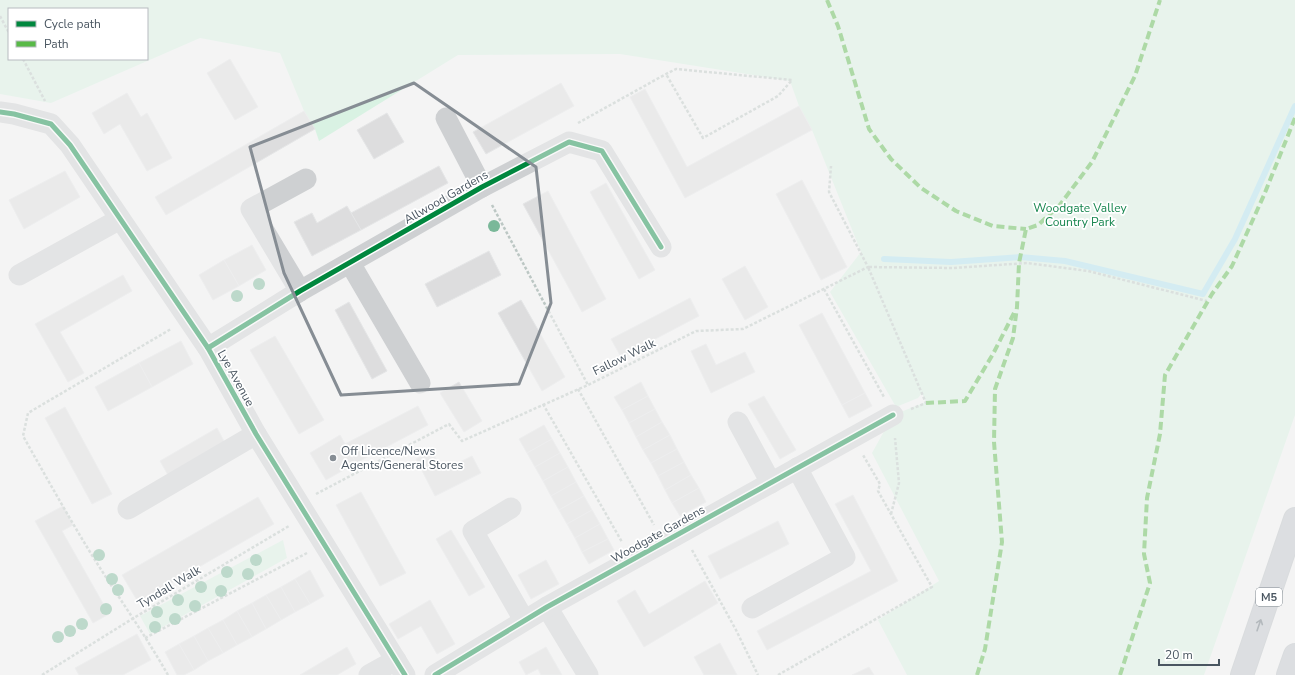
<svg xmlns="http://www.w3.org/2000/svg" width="1295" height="675" viewBox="0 0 1295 675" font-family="'Nunito Sans',sans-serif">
<rect width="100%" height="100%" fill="#f4f4f4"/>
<g fill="#d9f2e3" fill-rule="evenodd">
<path d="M0,0H1295V415L1204,675H907L878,620L939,581L872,453L893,415L926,402L922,393L918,398L896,407L830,292L861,252L812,130L799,106L790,81L620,54L458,55L319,141L315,129L304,111L280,53L200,38L51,103L0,94ZM9,9H147V59H9Z"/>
<polygon points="283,540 287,558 150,634 140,616"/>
</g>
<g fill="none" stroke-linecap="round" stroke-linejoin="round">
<polyline stroke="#aee2f0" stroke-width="6" points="884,259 951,262 1020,257 1065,261 1203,294 1235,239 1295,106"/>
</g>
<g fill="#ddddde" stroke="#e5e6e7">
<polygon points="230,59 258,107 235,120 207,73"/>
<polygon points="561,83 574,106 486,154 473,132"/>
<polygon points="645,89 687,167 799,106 812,130 685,198 630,97"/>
<polygon points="127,93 141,117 147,113 172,158 147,171 120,124 104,134 92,113"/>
<polygon points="304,111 315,129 166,215 155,197"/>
<polygon points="387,113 404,142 374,159 357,130"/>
<polygon points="439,166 448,183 361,230 351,213"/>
<polygon points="65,171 80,197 24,229 9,200"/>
<polygon points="802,180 847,267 821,280 776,194"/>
<polygon points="606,183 655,270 639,279 590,192"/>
<polygon points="548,191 606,299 582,312 523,204"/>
<polygon points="347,206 361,230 312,256 294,222 312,213 317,223"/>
<polygon points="252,245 266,270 239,286 224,260"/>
<polygon points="489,251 501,275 437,307 425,284"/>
<polygon points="224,260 239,286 213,300 199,275"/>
<polygon points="745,266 768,307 745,320 722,279"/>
<polygon points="123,275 132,291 60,332 84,373 68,382 35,324"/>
<polygon points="690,298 699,316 621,357 611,339"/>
<polygon points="521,300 565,377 542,391 498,313"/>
<polygon points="349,302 387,371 372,379 335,310"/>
<polygon points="822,313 865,393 842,405 799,325"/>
<polygon points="275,336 324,420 299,434 250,350"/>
<polygon points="181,341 193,364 152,387 139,363"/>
<polygon points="706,344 716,365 745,352 755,372 711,393 691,351"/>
<polygon points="139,363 152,387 108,411 95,387"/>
<polygon points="459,382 482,421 464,432 440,393"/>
<polygon points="641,382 648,396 622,410 614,397"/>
<polygon points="865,393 872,406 849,418 842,405"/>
<polygon points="648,396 655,409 629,423 622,410"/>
<polygon points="764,396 796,450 780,459 748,404"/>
<polygon points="418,406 428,425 356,463 345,444"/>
<polygon points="65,407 112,494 92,504 45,418"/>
<polygon points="655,409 662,422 636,437 629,423"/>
<polygon points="662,422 670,435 643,450 636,437"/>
<polygon points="544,425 552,439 527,453 519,439"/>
<polygon points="217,428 225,443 168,475 160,461"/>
<polygon points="340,435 356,463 326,480 310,453"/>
<polygon points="670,435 677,449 651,463 643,450"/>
<polygon points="552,439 560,453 535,467 527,453"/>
<polygon points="677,449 684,462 658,476 651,463"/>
<polygon points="432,451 442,471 472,456 481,473 435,496 416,459"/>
<polygon points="560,453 568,467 543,481 535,467"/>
<polygon points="684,462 691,475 665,490 658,476"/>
<polygon points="568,467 576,482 551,496 543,481"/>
<polygon points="691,475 699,488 672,503 665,490"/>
<polygon points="576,482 584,496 559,510 551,496"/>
<polygon points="699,488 706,502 680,516 672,503"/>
<polygon points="361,492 406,573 380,586 336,505"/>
<polygon points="853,495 898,581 767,650 757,631 871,571 835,504"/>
<polygon points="584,496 592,510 567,524 559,510"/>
<polygon points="258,497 274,524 138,602 122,575"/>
<polygon points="63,506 73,525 62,531 109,614 93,623 35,521"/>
<polygon points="592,510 600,524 575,538 567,524"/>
<polygon points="778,521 789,544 720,579 708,556"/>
<polygon points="600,524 608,539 582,552 575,538"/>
<polygon points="451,530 485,587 469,596 436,539"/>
<polygon points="608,539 614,550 589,564 582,552"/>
<polygon points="546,560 559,584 531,599 518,575"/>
<polygon points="310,570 324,596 310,604 295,579"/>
<polygon points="295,579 310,604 295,612 281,587"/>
<polygon points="705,581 718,603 644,647 617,601 635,590 649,614"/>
<polygon points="281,587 295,612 281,620 266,595"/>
<polygon points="266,595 281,620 266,629 252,603"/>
<polygon points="430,600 455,644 437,654 421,626 398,639 389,624"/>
<polygon points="252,603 266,629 252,637 237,611"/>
<polygon points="237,611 252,637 237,645 223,620"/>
<polygon points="223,620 237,645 223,653 208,628"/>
<polygon points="208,628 223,653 208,661 194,636"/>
<polygon points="137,634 151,660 123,675 79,675 75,668"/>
<polygon points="194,636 208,661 194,670 179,644"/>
<polygon points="720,643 737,675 704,675 694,657"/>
<polygon points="179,644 194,670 184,675 177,675 165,652"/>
<polygon points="347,647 356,664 337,675 300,675"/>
<polygon points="546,647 562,675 541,675 538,669 526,675 519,662"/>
<polygon points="869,667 874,675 852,675"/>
</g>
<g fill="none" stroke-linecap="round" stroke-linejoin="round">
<defs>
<g id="motorway">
<polyline points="1242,675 1295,519"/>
<polyline points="1288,675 1295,655"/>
</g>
</defs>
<use href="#motorway" stroke="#b9bec3" stroke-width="24"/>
<g stroke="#bcc7c4" stroke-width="2.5" stroke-dasharray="3 2" stroke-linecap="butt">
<polyline points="0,16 9,33"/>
<polyline points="23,59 45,101"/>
<polyline points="578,123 666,74 676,69 792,80 778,96 703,138 666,74"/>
<polyline points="492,205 588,385"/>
<polyline points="824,289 884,397"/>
<polyline points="578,389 654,525"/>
<polyline points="543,404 622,542"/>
<polyline points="911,409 926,403 868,267 953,268 1027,263 1088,271 1207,301"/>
<polyline points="316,494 449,424 462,441 588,385 696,331 743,329 868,267 829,192 831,166"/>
<polyline points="891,514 899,483 895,438"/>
<polyline points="692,550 736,630 758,675"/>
<polyline points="145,638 307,553"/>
<polyline points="42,675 132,619 289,526"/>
<path d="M168,675C143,631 113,590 87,547C65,511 44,473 23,436L28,413L171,329"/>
<polyline points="778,675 932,587 878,491 880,484 863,455"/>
</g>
<g stroke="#ced0d2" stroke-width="21">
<polyline points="0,112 14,114 51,124 70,145 208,348 256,434 405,675"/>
<polyline points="446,118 482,187"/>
<polyline points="350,263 420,383"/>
<polyline points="19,275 120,219"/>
<polyline points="300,291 251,209 306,179"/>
<polyline points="208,348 300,291 482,187 569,142 602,151 661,247"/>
<polyline points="738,422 771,483"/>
<polyline points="511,508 473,531 524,620"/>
<polyline points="128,509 256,434"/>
<polyline points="547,607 588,675"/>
<polyline points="752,608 845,557 797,468"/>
<polyline points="369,675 396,660"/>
<polyline points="435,675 547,607 893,415"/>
</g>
<use href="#motorway" stroke="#bec4c9" stroke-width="22"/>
<g stroke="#58b947" stroke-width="4" stroke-dasharray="8 4" stroke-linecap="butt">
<polyline points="827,0 838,26 869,129 891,159 921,188 956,211 993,226 1026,229"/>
<polyline points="926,403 965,401 993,354 1014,313"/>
<polyline points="977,675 985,649 1002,542 994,442 995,389 1013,338 1017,307 1019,263 1026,229 1038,225 1059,206 1092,162 1135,76 1160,0"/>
<polyline points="1120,675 1150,583 1144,554 1147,498 1160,434 1165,375 1212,294 1232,266 1264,195 1295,118"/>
</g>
<defs>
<g id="cycleway">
<polyline points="0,112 14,114 51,124 70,145 208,348 256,434 405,675"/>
<polyline points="208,348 300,291 482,187 569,142 602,151 661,247"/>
<polyline points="435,675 547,607 893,415"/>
</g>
</defs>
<use href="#cycleway" stroke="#fff" stroke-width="8"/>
<use href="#cycleway" stroke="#00873e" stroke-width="5"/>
</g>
<g fill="#7ab899">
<circle cx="494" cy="226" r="6"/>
<circle cx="259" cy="284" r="6"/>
<circle cx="237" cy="296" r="6"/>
<circle cx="99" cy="555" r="6"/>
<circle cx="256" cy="560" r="6"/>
<circle cx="227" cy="572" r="6"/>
<circle cx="248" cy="574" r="6"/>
<circle cx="112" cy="579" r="6"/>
<circle cx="201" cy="587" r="6"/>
<circle cx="118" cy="590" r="6"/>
<circle cx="221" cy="591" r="6"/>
<circle cx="178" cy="600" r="6"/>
<circle cx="195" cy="606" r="6"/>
<circle cx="106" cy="609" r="6"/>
<circle cx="157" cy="612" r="6"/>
<circle cx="175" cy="619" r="6"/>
<circle cx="82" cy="624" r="6"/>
<circle cx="155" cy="627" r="6"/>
<circle cx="70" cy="631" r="6"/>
<circle cx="58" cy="637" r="6"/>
</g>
<defs><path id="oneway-shaft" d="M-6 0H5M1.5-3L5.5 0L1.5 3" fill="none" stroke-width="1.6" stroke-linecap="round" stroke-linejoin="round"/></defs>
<use stroke="#67727b" href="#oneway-shaft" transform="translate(1259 625) rotate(-71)"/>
<path d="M0 0H1295V675H0ZM414,83L536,167L551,303L519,384L341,395L284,273L250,147Z" fill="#f4f4f4" fill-opacity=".55" fill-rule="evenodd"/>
<path fill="none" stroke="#868d94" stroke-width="3" stroke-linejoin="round" d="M414,83L536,167L551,303L519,384L341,395L284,273L250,147Z"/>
<circle fill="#868d94" stroke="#fff" stroke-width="1.5" cx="333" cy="458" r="4"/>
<g text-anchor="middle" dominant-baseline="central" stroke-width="3.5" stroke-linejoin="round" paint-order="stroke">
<rect fill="#fff" stroke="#808990" stroke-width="1" x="1256" y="588" width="26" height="18" rx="3"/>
<g font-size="11" font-weight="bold" fill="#4a5661">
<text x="1269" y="597">M5</text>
</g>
<g font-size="12" fill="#4a5661" stroke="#fff">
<text transform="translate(446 197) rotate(-30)">Allwood Gardens</text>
<text transform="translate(624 357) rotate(-26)">Fallow Walk</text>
<text transform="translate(236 378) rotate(61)">Lye Avenue</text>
<text transform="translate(658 534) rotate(-29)">Woodgate Gardens</text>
<text transform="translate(169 587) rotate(-31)">Tyndall Walk</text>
</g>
<g font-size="12" fill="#17864f" stroke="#fff">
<text x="1080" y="208">Woodgate Valley<tspan x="1080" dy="14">Country Park</tspan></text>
</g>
<g font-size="12" fill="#4a5661" stroke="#fff" text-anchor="start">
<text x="341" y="451">Off Licence/News<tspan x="341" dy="14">Agents/General Stores</tspan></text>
</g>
</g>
<rect x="8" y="8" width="140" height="52" fill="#ffffff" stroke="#b7bbc0"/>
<rect x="16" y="21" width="20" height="6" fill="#00873e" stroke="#b7bbc0"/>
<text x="44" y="28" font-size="12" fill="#4a5661">Cycle path</text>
<rect x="16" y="41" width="20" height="6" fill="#58b947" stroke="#b7bbc0"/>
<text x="44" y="48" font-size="12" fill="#4a5661">Path</text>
<path d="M1159 659v6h60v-6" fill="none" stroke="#4a5661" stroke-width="2"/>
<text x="1165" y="659" font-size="12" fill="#4a5661" stroke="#ffffff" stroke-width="3" paint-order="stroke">20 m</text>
</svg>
